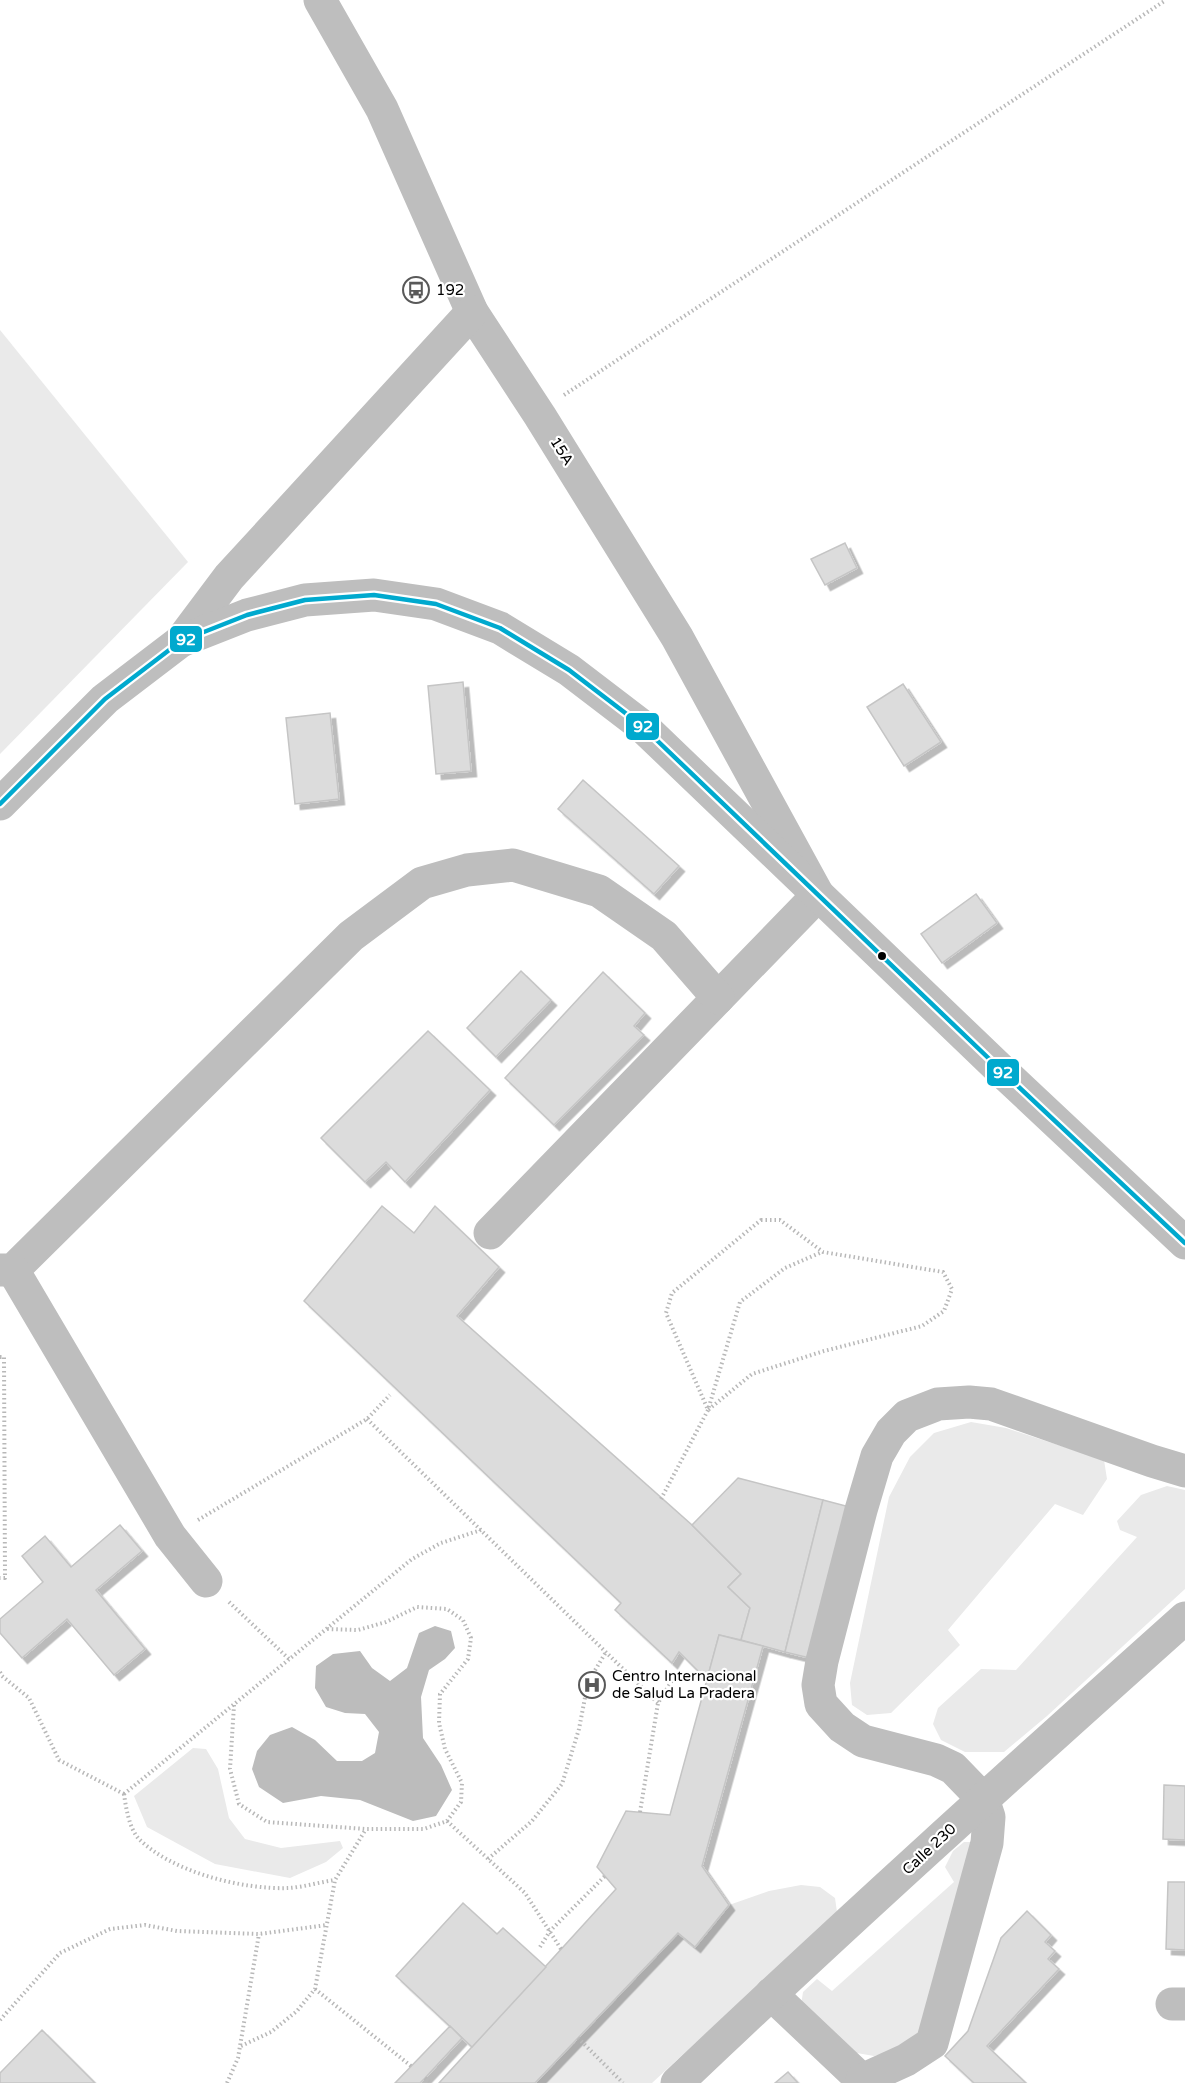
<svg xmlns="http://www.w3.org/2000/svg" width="1185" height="2083" viewBox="0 0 1185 2083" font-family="'Varela Round',sans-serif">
<defs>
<filter id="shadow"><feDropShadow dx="5.5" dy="5.5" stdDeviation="0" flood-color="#0004"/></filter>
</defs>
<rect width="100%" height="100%" fill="#fff"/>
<g fill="#eaeaea">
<polygon points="0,330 188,562 0,754"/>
<polygon points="971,1422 1006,1428 1104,1460 1107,1479 1083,1515 1055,1504 948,1630 960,1645 891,1713 867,1715 852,1705 850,1683 889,1497 910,1457 934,1433"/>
<polygon points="1167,1486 1185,1490 1185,1589 1047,1716 1004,1752 965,1752 941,1740 933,1724 938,1708 981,1669 1016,1670 1137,1537 1120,1530 1117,1521 1141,1495"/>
<polygon points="193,1748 206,1749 218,1769 229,1818 245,1839 281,1848 340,1841 343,1848 326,1862 290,1878 215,1864 147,1827 134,1796"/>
<polygon points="964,1842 973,1842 922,2031 895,2051 874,2056 851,2052 801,2005 803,1992 817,1979 832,1991 954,1882 945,1867 953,1851"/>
<polygon points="801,1885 820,1887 835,1898 837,1912 652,2083 536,2083 678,1933 695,1947 729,1905 769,1891"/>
</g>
<polygon fill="#bcbcbc" points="435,1626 451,1631 455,1648 445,1659 429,1670 421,1697 423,1738 441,1765 452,1790 436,1816 413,1821 360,1800 321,1796 283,1803 259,1787 252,1769 257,1751 270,1735 292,1727 315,1740 337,1761 362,1761 375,1753 379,1732 365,1714 345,1713 326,1707 315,1688 316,1666 333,1654 360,1651 372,1668 390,1681 407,1668 419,1633"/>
<g fill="#dcdcdc" stroke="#c5c5c5" stroke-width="1.5" filter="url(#shadow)">
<polygon points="845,543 857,568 825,585 811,559"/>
<polygon points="463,682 471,771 436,774 428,686"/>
<polygon points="903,684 941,742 904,766 867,707"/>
<polygon points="330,713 339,799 295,804 286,718"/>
<polygon points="583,780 679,866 654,894 558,809"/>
<polygon points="976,894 997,923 942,963 921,934"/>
<polygon points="521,971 551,1000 496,1057 467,1028"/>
<polygon points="603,972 645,1013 634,1026 644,1035 554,1125 505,1078"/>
<polygon points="428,1031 490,1090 405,1182 386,1162 365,1182 321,1138"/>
<polygon points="382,1206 414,1233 435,1206 499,1267 457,1316 692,1525 741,1574 728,1587 750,1608 741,1640 719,1635 707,1680 679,1652 672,1663 615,1610 621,1603 304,1301"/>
<polygon points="738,1478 823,1500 785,1652 741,1640 750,1608 728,1587 741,1574 692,1525"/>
<polygon points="823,1500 861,1510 822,1661 785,1652"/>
<polygon points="120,1525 142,1551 96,1590 145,1649 114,1675 67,1619 22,1658 0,1633 0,1619 43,1582 22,1556 45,1536 71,1567"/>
<polygon points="719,1635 763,1646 702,1866 729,1905 695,1947 678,1933 535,2083 439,2083 616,1889 597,1867 626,1811 670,1815"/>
<polygon points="1164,1785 1185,1786 1185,1840 1163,1839"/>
<polygon points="1168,1882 1185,1882 1185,1950 1166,1949"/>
<polygon points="463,1903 497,1934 503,1928 546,1967 472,2047 396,1976"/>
<polygon points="1027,1911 1051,1935 1045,1942 1055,1951 1048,1959 1059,1969 987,2046 1026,2083 974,2083 945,2056 968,2031 1001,1938"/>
<polygon points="450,2026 462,2038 425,2078 420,2083 395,2083"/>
<polygon points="42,2030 95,2083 0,2083 0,2073"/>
<polygon points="788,2072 798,2083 775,2083"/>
</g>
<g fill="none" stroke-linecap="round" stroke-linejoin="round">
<g stroke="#b8b8b8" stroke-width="4" stroke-dasharray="1.5 3" stroke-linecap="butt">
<polyline points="564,395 1166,0"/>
<polygon points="761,1220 780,1220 823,1252 943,1272 952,1289 944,1311 922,1326 824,1351 752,1374 708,1410 666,1313 672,1293"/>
<polyline points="0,1357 4,1357 5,1578 0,1578"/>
<polyline points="367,1419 658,1703"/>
<polyline points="661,1499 708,1410 740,1302 785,1268 822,1252"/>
<polyline points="198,1520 367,1419 390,1395"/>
<polyline points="229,1602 289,1659"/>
<polyline points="0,1672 2,1676 29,1698 59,1760 124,1794"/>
<polyline points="234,1705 230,1769 239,1804 267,1822 366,1829 424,1829 447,1821 461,1802 462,1783 445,1749 439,1723 440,1694 468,1659 471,1638 463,1620 447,1609 417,1607 386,1622 358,1630 326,1629"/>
<polyline points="124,1794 412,1559 441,1543 481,1530"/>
<path d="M124,1794C126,1808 129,1827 138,1838C171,1872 243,1890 289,1888C304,1887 320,1882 335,1880"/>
<polyline points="640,1812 658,1703 676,1674"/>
<polyline points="447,1821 525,1893 561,1949"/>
<polyline points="488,1859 532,1821 562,1784 579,1729 588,1682 606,1652"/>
<polyline points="540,1947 550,1931 605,1876"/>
<polyline points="315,1989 411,2066"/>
<polyline points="0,2020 60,1953 110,1929 145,1925 177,1931 259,1934 327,1925"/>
<polyline points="578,2038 623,2083"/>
<polyline points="241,2046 271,2032 297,2011 315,1989 335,1880 366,1829"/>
<polyline points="425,2078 431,2083"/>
<polyline points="227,2083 238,2058 259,1934"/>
</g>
<g stroke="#bebebe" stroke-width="33">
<polyline points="320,0 382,109 472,312 540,416 677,637 818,895 490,1233"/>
<polyline points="181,641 229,577 472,312"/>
<polyline points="0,804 105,699 181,641 247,615 305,600 374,595 436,604 500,628 569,670 641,725 1005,1074 1185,1243"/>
<polyline points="0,1270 13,1270 351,936 422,883 467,870 513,865 599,891 664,936 718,998"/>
<polyline points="13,1270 170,1536 206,1581"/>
<polyline points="771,1994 865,2083"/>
<polyline points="1172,2004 1185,2004"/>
<polyline points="862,2080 906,2060 932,2043 987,1843 989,1817 983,1799 953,1768 936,1760 863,1741 842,1727 821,1704 818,1685 822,1661 861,1510 877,1456 891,1432 907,1416 938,1404 969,1402 991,1404 1152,1461 1185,1471"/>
<path d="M677,2083C843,1925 1014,1771 1185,1618"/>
</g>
<defs>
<polyline id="bus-1" points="0,804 105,699 181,641 247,615 305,600 374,595 436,604 500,628 569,670 641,725 1005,1074 1185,1243"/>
</defs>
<use href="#bus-1" stroke="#fff" stroke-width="9"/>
<use href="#bus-1" stroke="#00a9ce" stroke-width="4.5"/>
</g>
<defs>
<symbol id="bus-ring" viewBox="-11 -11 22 22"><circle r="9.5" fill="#fff" stroke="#595959" stroke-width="1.5"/><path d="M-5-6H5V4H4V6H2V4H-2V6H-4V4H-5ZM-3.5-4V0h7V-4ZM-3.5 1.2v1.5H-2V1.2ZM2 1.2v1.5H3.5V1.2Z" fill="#595959"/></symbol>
<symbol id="hospital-ring" viewBox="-11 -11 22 22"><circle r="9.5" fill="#fff" stroke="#595959" stroke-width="1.5"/><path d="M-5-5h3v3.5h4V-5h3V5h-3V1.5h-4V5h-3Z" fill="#595959"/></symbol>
</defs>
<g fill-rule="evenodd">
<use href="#bus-ring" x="401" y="275" width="30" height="30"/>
<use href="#hospital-ring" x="577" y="1670" width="30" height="30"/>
</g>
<circle fill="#000" stroke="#fff" stroke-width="2" cx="882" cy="956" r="5"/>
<g text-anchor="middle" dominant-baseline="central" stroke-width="4.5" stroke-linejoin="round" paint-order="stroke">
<g font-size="15" fill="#000" stroke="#fff" text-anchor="start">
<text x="436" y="290">192</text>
<text x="612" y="1676">Centro Internacional<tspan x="612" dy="17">de Salud La Pradera</tspan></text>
</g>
<g font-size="15" fill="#000" stroke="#fff">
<text transform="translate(562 451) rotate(58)">15A</text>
<text transform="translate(929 1849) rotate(-43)">Calle 230</text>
</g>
</g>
<g stroke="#fff" stroke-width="2">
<rect x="169" y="625" width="34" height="28" rx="6" fill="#00a9ce"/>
<rect x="625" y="712" width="35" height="29" rx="6" fill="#00a9ce"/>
<rect x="986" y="1058" width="34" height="29" rx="6" fill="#00a9ce"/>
</g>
<g font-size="16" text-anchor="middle" font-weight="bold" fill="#fff">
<text x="186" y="645">92</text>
<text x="643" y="732">92</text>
<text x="1003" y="1078">92</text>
</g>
</svg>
